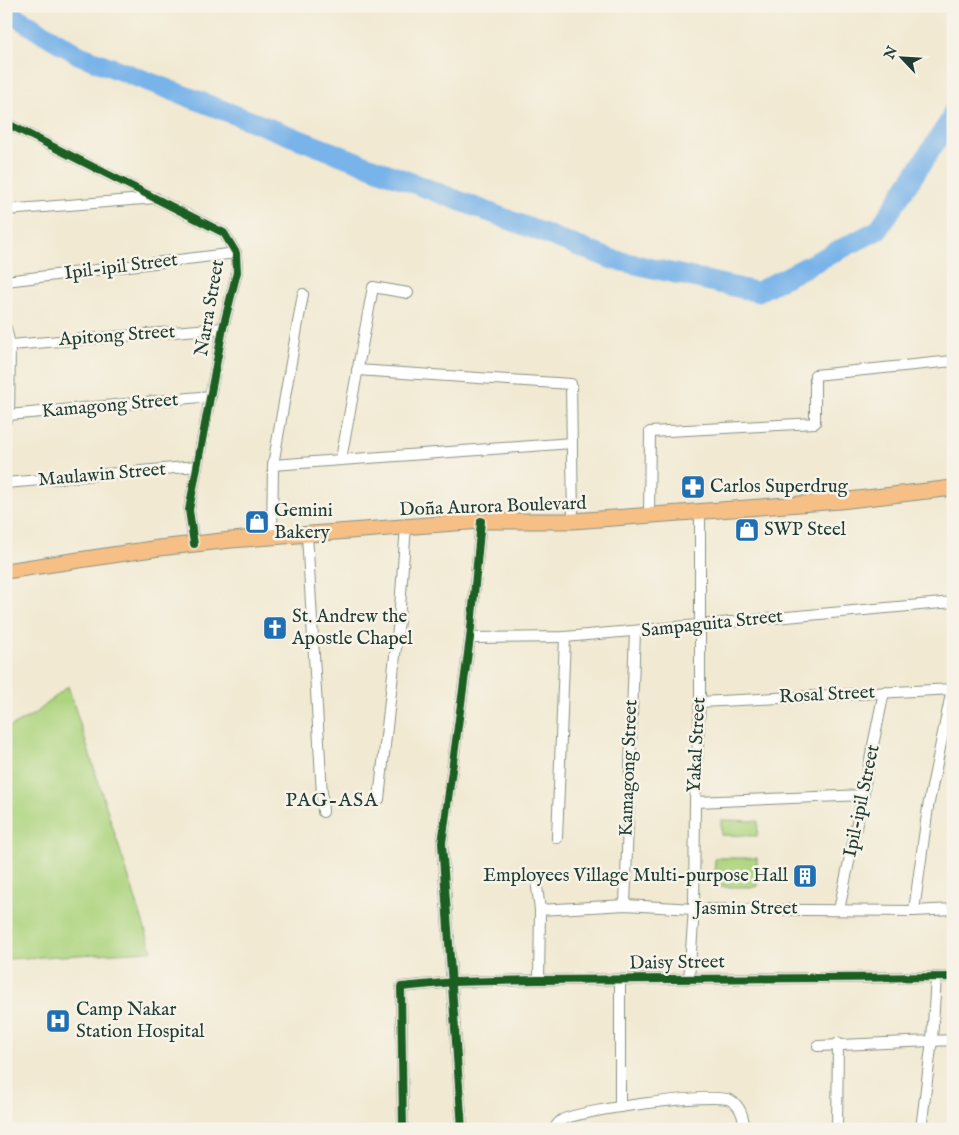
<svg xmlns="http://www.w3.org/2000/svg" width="959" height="1135" viewBox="0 0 959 1135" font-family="'IM FELL English',serif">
<rect width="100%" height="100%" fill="#f7f3e8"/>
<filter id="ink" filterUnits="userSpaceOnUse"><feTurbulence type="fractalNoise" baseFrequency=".02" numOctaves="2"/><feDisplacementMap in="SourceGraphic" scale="10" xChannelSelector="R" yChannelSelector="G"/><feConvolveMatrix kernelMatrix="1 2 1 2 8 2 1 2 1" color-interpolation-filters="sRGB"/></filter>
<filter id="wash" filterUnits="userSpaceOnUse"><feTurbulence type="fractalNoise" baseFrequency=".0096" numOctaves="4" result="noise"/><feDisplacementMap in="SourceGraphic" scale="20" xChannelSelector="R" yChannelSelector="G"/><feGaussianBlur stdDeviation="1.12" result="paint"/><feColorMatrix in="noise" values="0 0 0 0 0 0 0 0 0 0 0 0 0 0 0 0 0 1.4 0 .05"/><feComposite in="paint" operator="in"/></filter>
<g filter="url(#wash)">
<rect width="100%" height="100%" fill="#f1e9d2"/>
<g fill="#add47f" stroke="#66885a">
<polygon points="68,686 152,951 6,959 6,729 36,713"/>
<polygon points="721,820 758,821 757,836 721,835"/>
<polygon points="715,858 757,858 757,887 714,887"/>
</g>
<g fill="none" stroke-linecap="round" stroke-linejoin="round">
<polyline stroke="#78b3e9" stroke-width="20" points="6,11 79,55 611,259 757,292 878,230 951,119 953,112"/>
</g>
</g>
<g filter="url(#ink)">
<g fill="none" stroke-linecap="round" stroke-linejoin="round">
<defs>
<g id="minor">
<polyline points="6,123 224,233 236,253 237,272 223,328 189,510 194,544"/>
<polyline points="6,210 156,198"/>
<polyline points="6,281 236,253"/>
<polyline points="6,328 10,345 9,415 7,419"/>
<polyline points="10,345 223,328"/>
<polyline points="357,370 571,384 573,521"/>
<polyline points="9,415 211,396"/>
<polyline points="341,459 373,287 408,293"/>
<polyline points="273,465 572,443"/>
<polyline points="6,483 197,466"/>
<polyline points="649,516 650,432 815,423 815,375 953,361"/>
<polyline points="307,534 323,812"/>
<polyline points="272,537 273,465 303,294"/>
<polyline points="470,638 565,637 953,602"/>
<polyline points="700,702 953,689"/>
<polyline points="379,799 399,620 406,526"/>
<polyline points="695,802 864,795"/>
<polyline points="557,838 565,637"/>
<polyline points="537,887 540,910 539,980"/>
<polyline points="625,905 635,631"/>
<polyline points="540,910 625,905 694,909 914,911 953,909"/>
<polyline points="839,910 884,692"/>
<polyline points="914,911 928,807 952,689"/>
<polyline points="689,979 694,909 695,802 700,702 700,512"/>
<polyline points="818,1046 953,1040"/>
<polyline points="620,1107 620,981"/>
<polyline points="403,1129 401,987 454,982 539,980 953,977"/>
<polyline points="462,1129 442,843 470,638 481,521"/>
<path d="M554,1129C556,1126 559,1122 562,1120C579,1110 714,1092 730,1100C740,1105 744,1117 744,1129"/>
<polyline points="837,1129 838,1043"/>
<polyline points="921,1129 932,1040 936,977"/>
</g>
<polyline id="primary" points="6,571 159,548 231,540 481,521 573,521 840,501 953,488"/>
</defs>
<use href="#minor" stroke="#889383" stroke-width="12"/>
<use href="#primary" stroke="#889383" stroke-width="17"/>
<use href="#minor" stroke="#fff" stroke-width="10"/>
<use href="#primary" stroke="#f5bf86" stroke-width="15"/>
<defs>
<g id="cycleway">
<polyline points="6,123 224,233 236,253 237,272 223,328 189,510 194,544"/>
<polyline points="403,1129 401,987 454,982 539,980 953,977"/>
<polyline points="462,1129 442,843 470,638 481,521"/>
</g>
</defs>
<use href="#cycleway" stroke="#f7f3e8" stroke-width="11"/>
<use href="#cycleway" stroke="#1b5e20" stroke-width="8"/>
</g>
</g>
<defs>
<symbol id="pharmacy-square" viewBox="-11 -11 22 22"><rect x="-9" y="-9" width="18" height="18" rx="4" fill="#1f6fb2" stroke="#f7f3e8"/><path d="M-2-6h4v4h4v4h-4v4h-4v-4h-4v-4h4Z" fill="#fff"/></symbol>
<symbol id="shop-square" viewBox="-11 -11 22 22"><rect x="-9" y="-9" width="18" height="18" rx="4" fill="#1f6fb2" stroke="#f7f3e8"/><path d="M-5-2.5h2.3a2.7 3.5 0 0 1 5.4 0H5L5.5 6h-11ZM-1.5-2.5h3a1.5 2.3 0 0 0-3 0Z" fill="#fff"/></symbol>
<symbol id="church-square" viewBox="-11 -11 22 22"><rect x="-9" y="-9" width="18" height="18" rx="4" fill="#1f6fb2" stroke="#f7f3e8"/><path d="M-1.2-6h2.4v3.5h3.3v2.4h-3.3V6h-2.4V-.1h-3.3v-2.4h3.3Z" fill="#fff"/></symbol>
<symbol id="building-square" viewBox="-11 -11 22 22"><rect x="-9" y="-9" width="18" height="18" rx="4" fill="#1f6fb2" stroke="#f7f3e8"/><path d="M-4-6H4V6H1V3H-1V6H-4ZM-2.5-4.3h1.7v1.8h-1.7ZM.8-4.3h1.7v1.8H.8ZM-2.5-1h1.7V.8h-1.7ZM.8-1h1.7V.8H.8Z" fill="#fff"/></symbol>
<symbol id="hospital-square" viewBox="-11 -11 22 22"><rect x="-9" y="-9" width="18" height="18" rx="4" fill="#1f6fb2" stroke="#f7f3e8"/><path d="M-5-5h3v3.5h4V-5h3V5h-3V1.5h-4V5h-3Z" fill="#fff"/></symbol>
</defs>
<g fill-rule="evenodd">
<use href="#pharmacy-square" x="679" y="473" width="28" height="28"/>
<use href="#shop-square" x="243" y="508" width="28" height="28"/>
<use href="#shop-square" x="733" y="516" width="28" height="28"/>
<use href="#church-square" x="261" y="614" width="28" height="28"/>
<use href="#building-square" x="791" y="862" width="28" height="28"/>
<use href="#hospital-square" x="44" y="1007" width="28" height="28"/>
</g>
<g text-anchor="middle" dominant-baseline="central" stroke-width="5" stroke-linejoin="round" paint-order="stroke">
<g font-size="19" fill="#1f3d34" stroke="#f7f3e8">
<text transform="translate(121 267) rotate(-7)">Ipil-ipil Street</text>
<text transform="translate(210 308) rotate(-80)">Narra Street</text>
<text transform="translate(117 336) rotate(-4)">Apitong Street</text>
<text transform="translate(110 406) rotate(-5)">Kamagong Street</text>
<text transform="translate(102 475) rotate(-5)">Maulawin Street</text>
<text transform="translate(493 507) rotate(-2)">Doña Aurora Boulevard</text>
<text transform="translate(712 624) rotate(-6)">Sampaguita Street</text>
<text transform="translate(827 695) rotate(-3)">Rosal Street</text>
<text transform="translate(697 745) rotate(-87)">Yakal Street</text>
<text transform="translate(629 768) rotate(-88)">Kamagong Street</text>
<text transform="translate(862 801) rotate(-78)">Ipil-ipil Street</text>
<text x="746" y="909">Jasmin Street</text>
<text transform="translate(677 963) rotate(-1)">Daisy Street</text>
</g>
<g font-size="19" fill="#1f3d34" stroke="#f7f3e8" text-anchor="start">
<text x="710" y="487">Carlos Superdrug</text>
<text x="274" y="511">Gemini<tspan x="274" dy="22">Bakery</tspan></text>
<text x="764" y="530">SWP Steel</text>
<text x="292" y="617">St. Andrew the<tspan x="292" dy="22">Apostle Chapel</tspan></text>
<text x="788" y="876" text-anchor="end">Employees Village Multi-purpose Hall</text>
<text x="76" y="1010">Camp Nakar<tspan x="76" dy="22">Station Hospital</tspan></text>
</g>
<g font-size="20" letter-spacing="1" fill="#1f3d34" stroke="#f7f3e8">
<text x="332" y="800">PAG-ASA</text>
</g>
</g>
<rect width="959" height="1135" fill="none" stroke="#f7f3e8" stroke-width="25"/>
<g transform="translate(902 58) rotate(295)" stroke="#f7f3e8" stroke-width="4" paint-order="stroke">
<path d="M0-4L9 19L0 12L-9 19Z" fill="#1f3d34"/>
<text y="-8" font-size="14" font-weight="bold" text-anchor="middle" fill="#1f3d34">N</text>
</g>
</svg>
